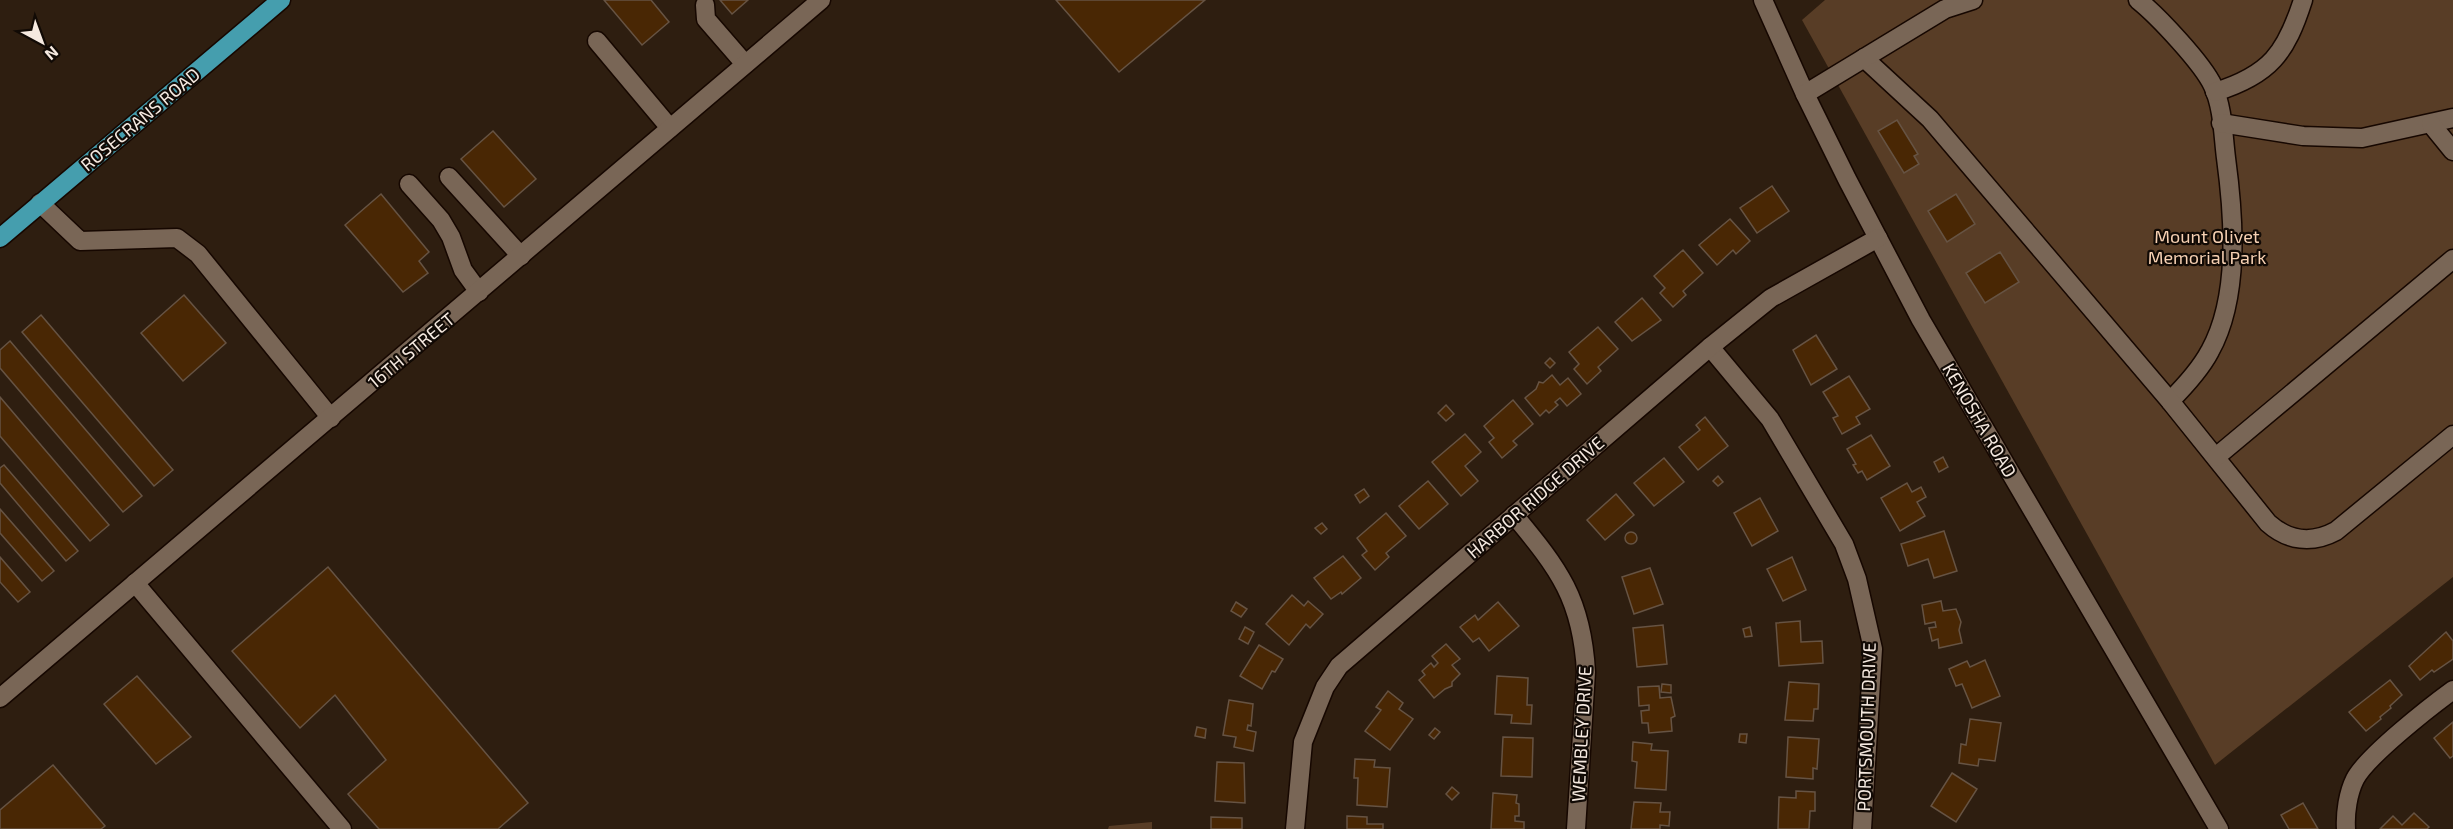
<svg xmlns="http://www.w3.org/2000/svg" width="2453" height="829" viewBox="0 0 2453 829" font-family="'Exo 2',sans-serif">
<rect width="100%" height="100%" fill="#2e1e10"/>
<g fill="#583d26">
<polygon points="1825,0 2453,0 2453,577 2215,765 1802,20"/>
<polygon points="1152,822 1152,829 1108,829 1109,826"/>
</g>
<g fill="#492704" stroke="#665343" stroke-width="1.5">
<polygon points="604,0 651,0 669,22 642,45"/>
<polygon points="720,0 748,0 732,14"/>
<polygon points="1056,0 1205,0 1119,72"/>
<polygon points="1897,120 1918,154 1914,156 1919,164 1904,173 1878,131"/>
<polygon points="493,131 536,179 504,207 461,159"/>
<polygon points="1772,186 1789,211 1757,233 1740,208"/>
<polygon points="381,194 429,252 419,261 428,273 403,292 345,225"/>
<polygon points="1956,194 1975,224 1947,242 1928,211"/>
<polygon points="1730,219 1750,241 1736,254 1733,250 1717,265 1699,245"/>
<polygon points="1683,250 1703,273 1683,291 1686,295 1673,307 1660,293 1665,288 1654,276"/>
<polygon points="2000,252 2019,282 1985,303 1966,273"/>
<polygon points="184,295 226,343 183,381 141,333"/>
<polygon points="1642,298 1661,320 1632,341 1615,322"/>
<polygon points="41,315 173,470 154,486 22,332"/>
<polygon points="1598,327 1618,349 1598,367 1601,371 1587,384 1574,369 1579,364 1569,352"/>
<polygon points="1816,335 1837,369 1811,385 1793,350"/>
<polygon points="10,341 142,496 123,512 0,368 0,350"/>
<polygon points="1550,358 1555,363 1550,368 1545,363"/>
<polygon points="1552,375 1560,385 1568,378 1581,394 1567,406 1560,398 1555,402 1558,405 1549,413 1546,410 1540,416 1525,398 1536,389 1539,382 1543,383"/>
<polygon points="1849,376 1870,409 1856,417 1860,424 1842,434 1833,418 1838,416 1823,392"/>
<polygon points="0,397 109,525 90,541 0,436"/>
<polygon points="1513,400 1533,424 1513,441 1517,445 1502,458 1489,442 1494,438 1484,426"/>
<polygon points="1446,405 1454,414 1446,421 1438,413"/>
<polygon points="1705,417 1728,446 1698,470 1679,447 1700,430 1696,425"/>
<polygon points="1465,434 1481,452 1465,466 1478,481 1461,496 1432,462"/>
<polygon points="1871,435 1890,466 1867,480 1862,471 1858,473 1853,465 1856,464 1847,449"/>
<polygon points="1943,457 1948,467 1939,472 1934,462"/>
<polygon points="1664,458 1684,482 1654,506 1634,483"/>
<polygon points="4,465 78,551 66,561 0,483 0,468"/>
<polygon points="1718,476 1723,482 1718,486 1713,481"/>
<polygon points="1428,481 1448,504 1419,529 1399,506"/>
<polygon points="1907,483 1912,492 1921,487 1926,497 1917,502 1925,516 1900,531 1881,498"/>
<polygon points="1364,489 1369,496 1360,503 1355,495"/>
<polygon points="1616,494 1634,515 1605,540 1587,520"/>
<polygon points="1760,498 1778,531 1752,546 1734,513"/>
<polygon points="0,509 54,571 42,581 0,533"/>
<polygon points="1386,513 1406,536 1386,553 1389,557 1375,570 1362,555 1367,551 1357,538"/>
<polygon points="1322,523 1327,529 1321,534 1315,528"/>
<polygon points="1944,531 1957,571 1934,578 1928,559 1908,566 1901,544"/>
<circle cx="1631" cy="538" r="6"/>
<polygon points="1343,556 1361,578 1342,594 1341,592 1331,599 1314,578"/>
<polygon points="0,557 30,592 18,602 0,582"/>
<polygon points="1792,557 1806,590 1783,601 1767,569"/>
<polygon points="328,567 528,803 498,829 379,829 348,794 386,760 335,695 300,728 232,651"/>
<polygon points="1650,568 1663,604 1634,614 1622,577"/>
<polygon points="1292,595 1304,606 1308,601 1323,614 1310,628 1306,624 1289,645 1266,624"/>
<polygon points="1941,601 1943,611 1956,609 1961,622 1959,630 1962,643 1939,648 1938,639 1932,641 1929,628 1936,627 1935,622 1925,624 1922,605"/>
<polygon points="1236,602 1247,609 1241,617 1231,611"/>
<polygon points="1498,602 1519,626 1489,651 1479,638 1473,642 1460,627 1475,615 1478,620"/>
<polygon points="1800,621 1801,642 1822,641 1823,663 1779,666 1776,623"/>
<polygon points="1663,625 1667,664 1637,667 1633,628"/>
<polygon points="1245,627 1254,632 1248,644 1239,639"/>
<polygon points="1750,627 1752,636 1745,637 1743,629"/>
<polygon points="2446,632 2453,641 2453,659 2434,672 2432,670 2420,680 2409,666"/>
<polygon points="1446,644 1460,659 1452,665 1460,674 1452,682 1452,686 1445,689 1434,698 1419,680 1425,675 1422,671 1431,663 1434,667 1438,663 1432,656"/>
<polygon points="1259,645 1283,659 1275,672 1272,671 1262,689 1240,676"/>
<polygon points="1985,660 2000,696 1972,708 1962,684 1956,686 1949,669 1967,661 1970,667"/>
<polygon points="137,676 191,737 156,764 104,704"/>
<polygon points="1497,676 1528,678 1527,705 1532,705 1531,724 1511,723 1512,715 1495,714"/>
<polygon points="2390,680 2402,695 2390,706 2391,708 2380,717 2381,719 2366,731 2349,712"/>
<polygon points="1789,682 1819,684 1818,709 1814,709 1813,721 1785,720"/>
<polygon points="1662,684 1671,685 1671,693 1661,692"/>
<polygon points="1659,686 1660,698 1671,697 1675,716 1671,718 1672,731 1649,733 1648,723 1642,723 1641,711 1649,710 1649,705 1639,706 1638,687"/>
<polygon points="1388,691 1403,703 1399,709 1413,719 1390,750 1365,731 1381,710 1376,707"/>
<polygon points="1229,700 1253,704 1251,726 1248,725 1247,730 1256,732 1253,751 1234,747 1236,737 1223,735"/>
<polygon points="1970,719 2001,723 1995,761 1979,759 1978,766 1959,763 1961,744 1966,745"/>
<polygon points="2453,722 2453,756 2450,758 2434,738"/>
<polygon points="1197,727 1206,729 1205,738 1195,736"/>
<polygon points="1435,728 1440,732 1434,739 1429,735"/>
<polygon points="1740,734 1747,734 1746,743 1739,742"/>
<polygon points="1503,737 1533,738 1532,777 1501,776"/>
<polygon points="1788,737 1819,739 1817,769 1813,768 1813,779 1786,777"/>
<polygon points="1633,742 1652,744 1651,750 1668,751 1666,790 1635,788 1637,762 1632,761"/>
<polygon points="1355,759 1375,760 1374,767 1390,768 1387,807 1357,805 1358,778 1354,778"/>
<polygon points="1217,762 1244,763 1245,803 1215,801"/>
<polygon points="53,765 105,826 101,829 0,829 0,810"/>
<polygon points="1952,773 1977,789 1956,822 1931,806"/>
<polygon points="1452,787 1459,793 1452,800 1446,794"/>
<polygon points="1796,791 1815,792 1815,811 1810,811 1809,829 1778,829 1779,797 1796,798"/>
<polygon points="1493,793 1517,795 1516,803 1519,804 1519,816 1515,816 1515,821 1524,822 1524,829 1491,829"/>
<polygon points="1634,802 1661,803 1660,812 1670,812 1669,826 1660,825 1660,829 1631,829"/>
<polygon points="2303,803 2318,829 2289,829 2281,815"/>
<polygon points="2414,813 2429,827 2427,829 2380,829 2393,816 2402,825"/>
<polygon points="1347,816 1367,817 1367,824 1383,824 1383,829 1347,829"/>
<polygon points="1211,817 1242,818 1242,829 1211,829"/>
</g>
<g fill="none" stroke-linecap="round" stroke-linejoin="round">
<defs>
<g id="minor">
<polyline points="1763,0 1805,94 1847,179 1921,320 2219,829"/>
<path d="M2138,0C2158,16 2203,64 2213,86C2223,108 2223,134 2226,158C2234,217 2240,297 2210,351C2200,370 2185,386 2170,401"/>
<polyline points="705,5 706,19 745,64"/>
<polyline points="597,41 670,128"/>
<path d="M1864,58L1930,119L2170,401L2268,523C2288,541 2312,544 2336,531L2453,435"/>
<path d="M2215,92C2270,75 2286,53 2303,0"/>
<polyline points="1805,94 1945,9 1973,0"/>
<polyline points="2221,123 2303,136 2362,138 2453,118"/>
<polyline points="2431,124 2453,151"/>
<polyline points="449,177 521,256"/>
<polyline points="409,184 441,220 451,237 463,270 479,292"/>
<polyline points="40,203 80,241 177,238 198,254 331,418"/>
<polyline points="1710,347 1770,419 1844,544 1857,579 1873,649 1862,829"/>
<polyline points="2216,457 2453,259"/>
<path d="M1514,515C1559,569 1582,599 1586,672L1576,829"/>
<polyline points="135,583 342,829"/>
<polyline points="0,698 821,0"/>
<polyline points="1295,829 1303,742 1325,687 1339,666 1710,347 1771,298 1878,238"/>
<path d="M2346,829C2345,813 2348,793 2355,779C2367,756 2431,706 2453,690"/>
</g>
<polyline id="major" points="0,238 281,0"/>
</defs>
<use href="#minor" stroke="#160700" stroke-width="21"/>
<use href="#major" stroke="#160700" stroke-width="21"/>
<use href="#minor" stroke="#796656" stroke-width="18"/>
<use href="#major" stroke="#459eae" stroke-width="18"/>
</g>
<g text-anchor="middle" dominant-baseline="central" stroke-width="4.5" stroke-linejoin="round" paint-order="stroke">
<g font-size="18" fill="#f5e9e0" stroke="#110a05">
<text transform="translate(140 119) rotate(-40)">ROSECRANS ROAD</text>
<text transform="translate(411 350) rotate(-40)">16TH STREET</text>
<text transform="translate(1980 420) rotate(60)">KENOSHA ROAD</text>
<text transform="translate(1535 497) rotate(-41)">HARBOR RIDGE DRIVE</text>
<text transform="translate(1866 727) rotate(-88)">PORTSMOUTH DRIVE</text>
<text transform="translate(1581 734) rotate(-87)">WEMBLEY DRIVE</text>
</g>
<g font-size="18" fill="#f7d1b3" stroke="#110a05">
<text x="2207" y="236">Mount Olivet<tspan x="2207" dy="21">Memorial Park</tspan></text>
</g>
</g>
<g transform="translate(42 42) rotate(139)" stroke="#110a05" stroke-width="4.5" paint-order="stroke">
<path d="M0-4.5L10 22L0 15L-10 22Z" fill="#f5e9e0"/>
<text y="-9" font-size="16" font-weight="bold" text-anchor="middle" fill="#f5e9e0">N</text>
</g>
</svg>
